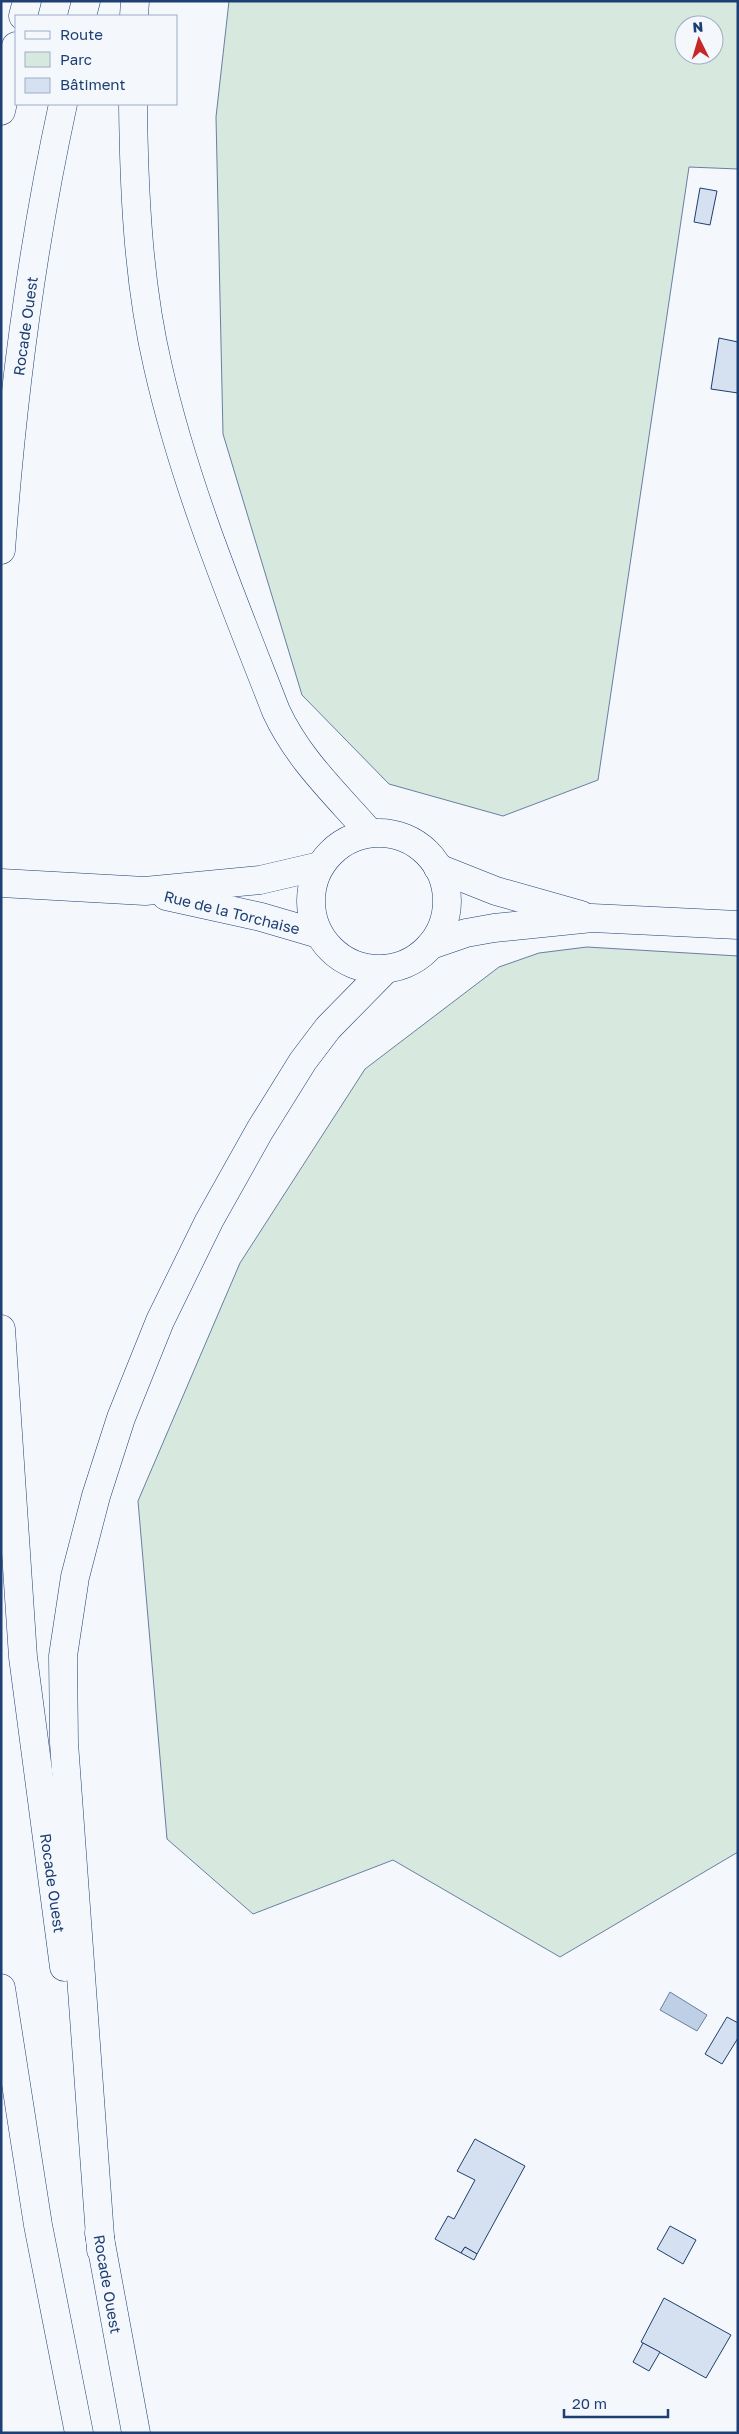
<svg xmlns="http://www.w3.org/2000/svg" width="739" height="2434" viewBox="0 0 739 2434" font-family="'Golos Text',sans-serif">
<rect width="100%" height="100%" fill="#f4f7fb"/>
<g fill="#d7e8df" stroke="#687fa3" fill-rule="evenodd">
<path d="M229,1H738V169L689,167L598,780L503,816L389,784L302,695L223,434L216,117ZM684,25H714V55H684Z"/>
<polygon points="587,947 738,956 738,1852 560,1957 393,1860 253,1914 167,1839 138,1501 240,1263 365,1069 499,967 539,953"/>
</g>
<polygon fill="#bed0e5" stroke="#687fa3" points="670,1992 707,2015 697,2031 660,2010"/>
<g fill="#d5e0f0" stroke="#1d3f73">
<polygon points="700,188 717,191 710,225 694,222"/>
<polygon points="719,338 738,342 738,393 711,389"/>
<polygon points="727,2017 738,2023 738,2038 722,2064 705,2054"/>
<polygon points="475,2139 525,2166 477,2254 465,2247 461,2253 435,2239 448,2216 454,2219 475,2180 457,2171"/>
<polygon points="670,2226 696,2240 683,2264 657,2249"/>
<polygon points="465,2247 477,2254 474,2260 461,2253"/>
<polygon points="664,2298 731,2335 706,2378 641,2342"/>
<polygon points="643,2343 660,2352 649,2371 633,2362"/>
</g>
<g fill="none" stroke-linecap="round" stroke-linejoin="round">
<defs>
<g id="tertiary">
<polyline points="438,868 496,891 581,915"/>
<polyline points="431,945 466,933 494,928 592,918 738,925"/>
</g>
<g id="secondary">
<circle cx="379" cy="901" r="68"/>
<polyline points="1,883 145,891 260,880 320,866"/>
<polyline points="166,896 261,917 319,934"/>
</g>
<g id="primary">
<polyline points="23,16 27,1"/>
<polyline points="82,16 86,1"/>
<polyline points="134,16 135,1"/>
<path d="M133,104C134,191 138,282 158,367C185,486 232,598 276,711C298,759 336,794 370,833"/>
<polyline points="1,111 16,46"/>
<path d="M1,550C12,400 31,251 63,104"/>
<polyline points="1,1329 23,1657 64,1967"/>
<polyline points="1,1988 38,2225 79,2433"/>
<polyline points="99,2233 136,2433"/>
<polyline points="101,2250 64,1743 63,1656 75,1577 96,1496 121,1418 160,1321 209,1221 260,1130 303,1061 328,1028 386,969"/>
</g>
</defs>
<use href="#tertiary" stroke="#1d3f73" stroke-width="29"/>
<use href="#secondary" stroke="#1d3f73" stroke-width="29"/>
<use href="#primary" stroke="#1d3f73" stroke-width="29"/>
<use href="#tertiary" stroke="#f4f7fb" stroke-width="28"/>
<use href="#secondary" stroke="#f4f7fb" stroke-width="28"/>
<use href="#primary" stroke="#f4f7fb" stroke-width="28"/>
</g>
<g text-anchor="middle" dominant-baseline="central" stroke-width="4" stroke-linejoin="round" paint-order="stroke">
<g font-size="15" fill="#1d3f73" stroke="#f4f7fb">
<text transform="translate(25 326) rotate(-82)">Rocade Ouest</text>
<text transform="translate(232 912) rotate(14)">Rue de la Torchaise</text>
<text transform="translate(53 1883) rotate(82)">Rocade Ouest</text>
<text transform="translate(108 2284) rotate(80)">Rocade Ouest</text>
</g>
</g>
<rect width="739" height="2434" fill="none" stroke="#1d3f73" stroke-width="5"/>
<rect x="15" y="15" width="162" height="90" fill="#f4f7fb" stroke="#9eadc5"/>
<rect x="25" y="31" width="25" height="8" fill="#f4f7fb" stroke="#9eadc5"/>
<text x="60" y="40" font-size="15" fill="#1d3f73">Route</text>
<rect x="25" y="52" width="25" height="15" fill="#d7e8df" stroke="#9eadc5"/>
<text x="60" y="65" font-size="15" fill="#1d3f73">Parc</text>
<rect x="25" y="78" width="25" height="15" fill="#d5e0f0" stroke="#9eadc5"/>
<text x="60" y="90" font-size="15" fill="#1d3f73">Bâtiment</text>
<g transform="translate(699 40) rotate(355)"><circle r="24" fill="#f4f7fb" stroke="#9eadc5"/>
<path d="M0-4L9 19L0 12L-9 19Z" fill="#c62828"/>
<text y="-8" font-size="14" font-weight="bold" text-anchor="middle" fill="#1d3f73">N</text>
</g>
<path d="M564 2409v8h104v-8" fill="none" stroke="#1d3f73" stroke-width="2.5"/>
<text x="572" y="2409" font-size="15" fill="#1d3f73" stroke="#f4f7fb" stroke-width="4" paint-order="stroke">20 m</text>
</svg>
